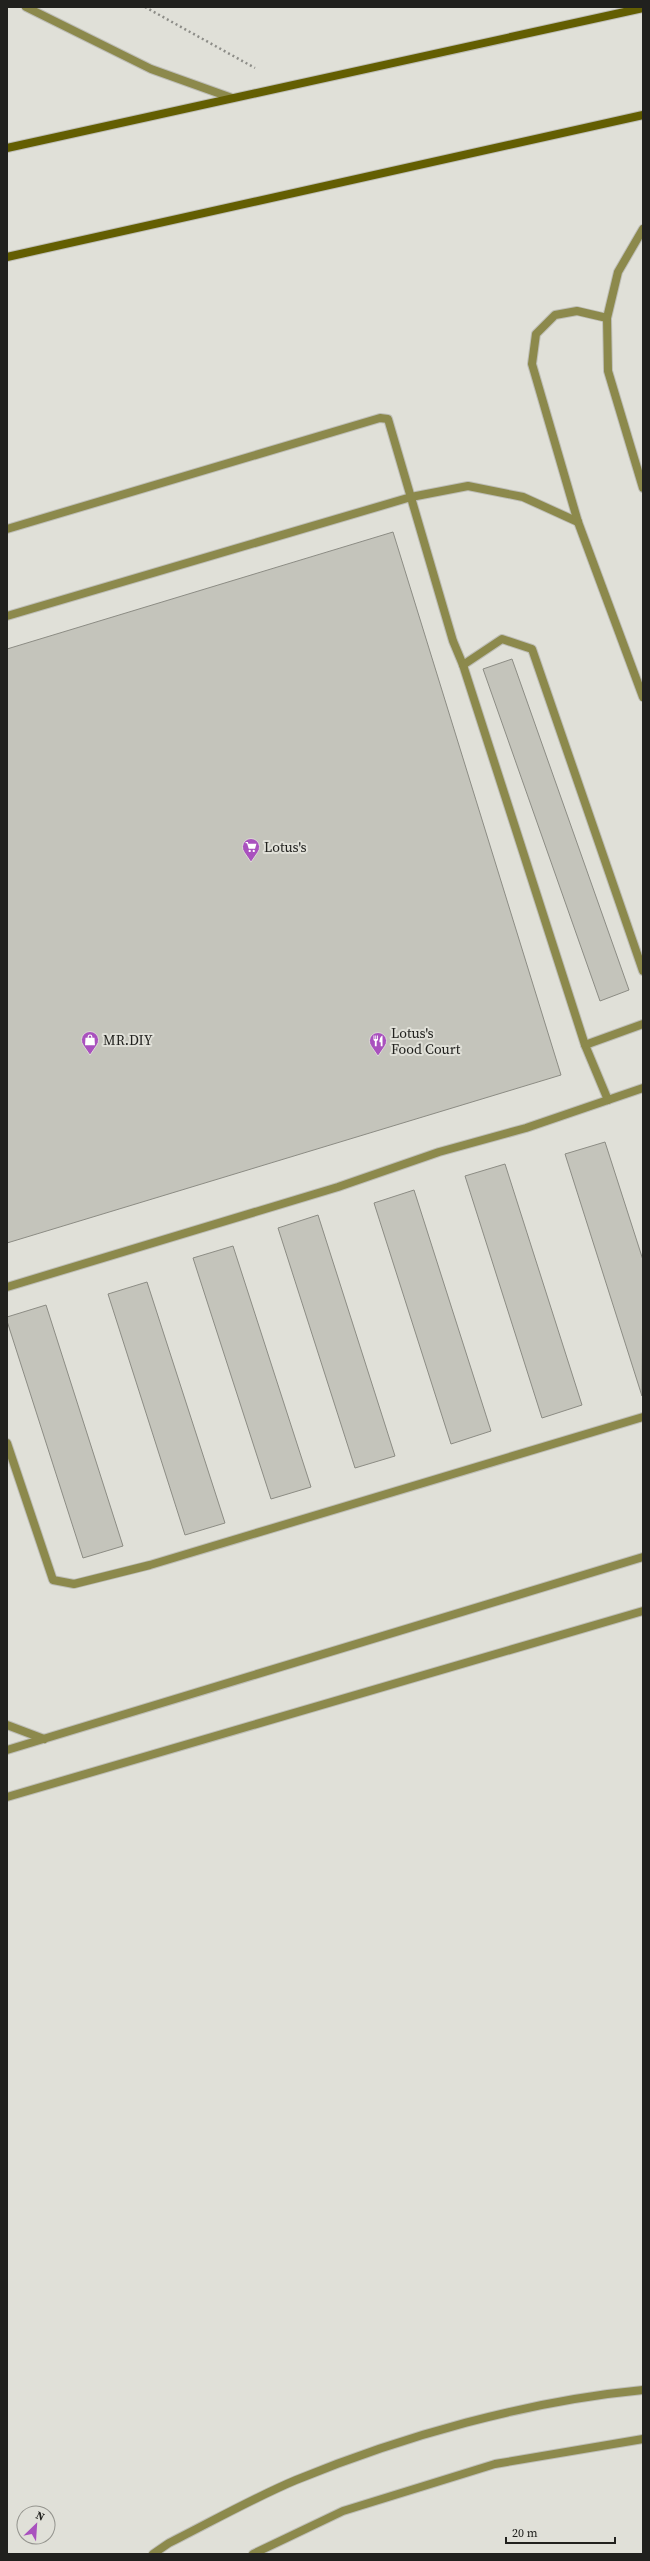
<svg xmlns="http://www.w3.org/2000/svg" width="650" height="2561" viewBox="0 0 650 2561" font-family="'Source Serif 4',serif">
<rect width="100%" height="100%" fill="#e0e0d8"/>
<g fill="#c4c4bb" stroke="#8c8c84">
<polygon points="393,532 561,1075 7,1243 7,649"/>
<polygon points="512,659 629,990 600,1001 483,669"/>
<polygon points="605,1142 643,1260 642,1396 565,1154"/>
<polygon points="505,1164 582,1405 542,1418 465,1176"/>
<polygon points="414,1190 491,1431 451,1444 374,1203"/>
<polygon points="318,1215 395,1456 355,1468 278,1228"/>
<polygon points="233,1246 311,1487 271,1499 193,1258"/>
<polygon points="147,1282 225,1523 185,1535 108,1294"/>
<polygon points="46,1305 123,1546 83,1558 7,1321 7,1317"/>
</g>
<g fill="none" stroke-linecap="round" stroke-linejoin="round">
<defs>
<g id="service">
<polyline points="26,7 151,69 232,98"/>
<polyline points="7,529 380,418 388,419 453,641 463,665 585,1045 608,1100"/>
<polyline points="7,616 411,497 468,486 523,497 578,522"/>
<polyline points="463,665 502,639 532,649 643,971"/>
<polyline points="585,1045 643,1024"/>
<polyline points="7,1287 338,1187 439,1152 526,1128 643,1088"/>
<polyline points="7,1443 53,1580 74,1584 150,1565 643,1417"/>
<polyline points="7,1725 44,1739"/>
</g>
<g id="minor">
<polyline points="643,229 618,272 607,318 608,371 643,488"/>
<polyline points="607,318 577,311 555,315 536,334 532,364 578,522 643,697"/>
<polyline points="7,1750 643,1557"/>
<polyline points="7,1797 643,1611"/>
</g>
<g id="tertiary">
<path d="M153,2554L169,2543C211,2522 253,2498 296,2480C403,2436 527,2401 643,2390"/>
<polyline points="253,2554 343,2511 495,2464 643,2439"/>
</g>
<g id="secondary">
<polyline points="7,148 643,8"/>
<polyline points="7,257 643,115"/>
</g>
</defs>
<use href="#service" stroke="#bebeb7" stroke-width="10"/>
<use href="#minor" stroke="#bebeb7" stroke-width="10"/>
<use href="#tertiary" stroke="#bebeb7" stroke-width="10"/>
<use href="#secondary" stroke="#bebeb7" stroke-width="10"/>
<polyline stroke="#8d8d88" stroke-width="2.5" stroke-dasharray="2 3" stroke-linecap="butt" points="145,7 255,68"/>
<use href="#service" stroke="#8c894c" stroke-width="8"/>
<use href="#minor" stroke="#8c894c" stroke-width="8"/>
<use href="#tertiary" stroke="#8c894c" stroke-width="8"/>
<use href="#secondary" stroke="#635e02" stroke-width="8"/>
</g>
<defs>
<symbol id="supermarket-pin" viewBox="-11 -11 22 30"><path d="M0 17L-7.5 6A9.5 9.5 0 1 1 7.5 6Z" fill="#a951be" stroke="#e0e0d8"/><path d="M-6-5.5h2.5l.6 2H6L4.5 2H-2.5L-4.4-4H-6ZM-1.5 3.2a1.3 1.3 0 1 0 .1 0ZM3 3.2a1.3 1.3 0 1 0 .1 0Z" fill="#fff"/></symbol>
<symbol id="shop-pin" viewBox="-11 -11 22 30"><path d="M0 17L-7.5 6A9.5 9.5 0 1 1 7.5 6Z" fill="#a951be" stroke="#e0e0d8"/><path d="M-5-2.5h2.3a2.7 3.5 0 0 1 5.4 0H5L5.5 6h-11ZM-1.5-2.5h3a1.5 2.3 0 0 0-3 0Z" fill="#fff"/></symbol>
<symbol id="restaurant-pin" viewBox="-11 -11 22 30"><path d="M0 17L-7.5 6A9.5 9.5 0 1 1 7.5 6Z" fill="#a951be" stroke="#e0e0d8"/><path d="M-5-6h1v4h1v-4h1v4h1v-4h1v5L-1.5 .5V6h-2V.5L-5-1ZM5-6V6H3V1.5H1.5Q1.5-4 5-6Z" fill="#fff"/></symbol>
</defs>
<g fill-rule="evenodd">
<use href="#supermarket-pin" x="241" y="837" width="20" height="27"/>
<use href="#shop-pin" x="80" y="1030" width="20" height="27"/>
<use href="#restaurant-pin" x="368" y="1031" width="20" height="27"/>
</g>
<g text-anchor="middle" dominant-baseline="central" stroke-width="4" stroke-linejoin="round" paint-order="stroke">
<g font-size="14" fill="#21211e" stroke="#e0e0d8" text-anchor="start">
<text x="264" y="847">Lotus's</text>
<text x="391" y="1033">Lotus's<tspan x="391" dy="16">Food Court</tspan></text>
<text x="103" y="1040">MR.DIY</text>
</g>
</g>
<rect width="650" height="2561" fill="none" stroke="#21211e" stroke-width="16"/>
<g transform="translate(36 2525) rotate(25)"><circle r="19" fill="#e0e0d8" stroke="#94948e"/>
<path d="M0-3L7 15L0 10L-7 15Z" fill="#a951be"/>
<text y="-6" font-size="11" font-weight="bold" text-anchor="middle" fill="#21211e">N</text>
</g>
<path d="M506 2537v6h109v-6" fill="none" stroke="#21211e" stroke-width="2"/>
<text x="512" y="2537" font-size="12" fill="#21211e" stroke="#e0e0d8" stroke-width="3" paint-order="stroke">20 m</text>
</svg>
